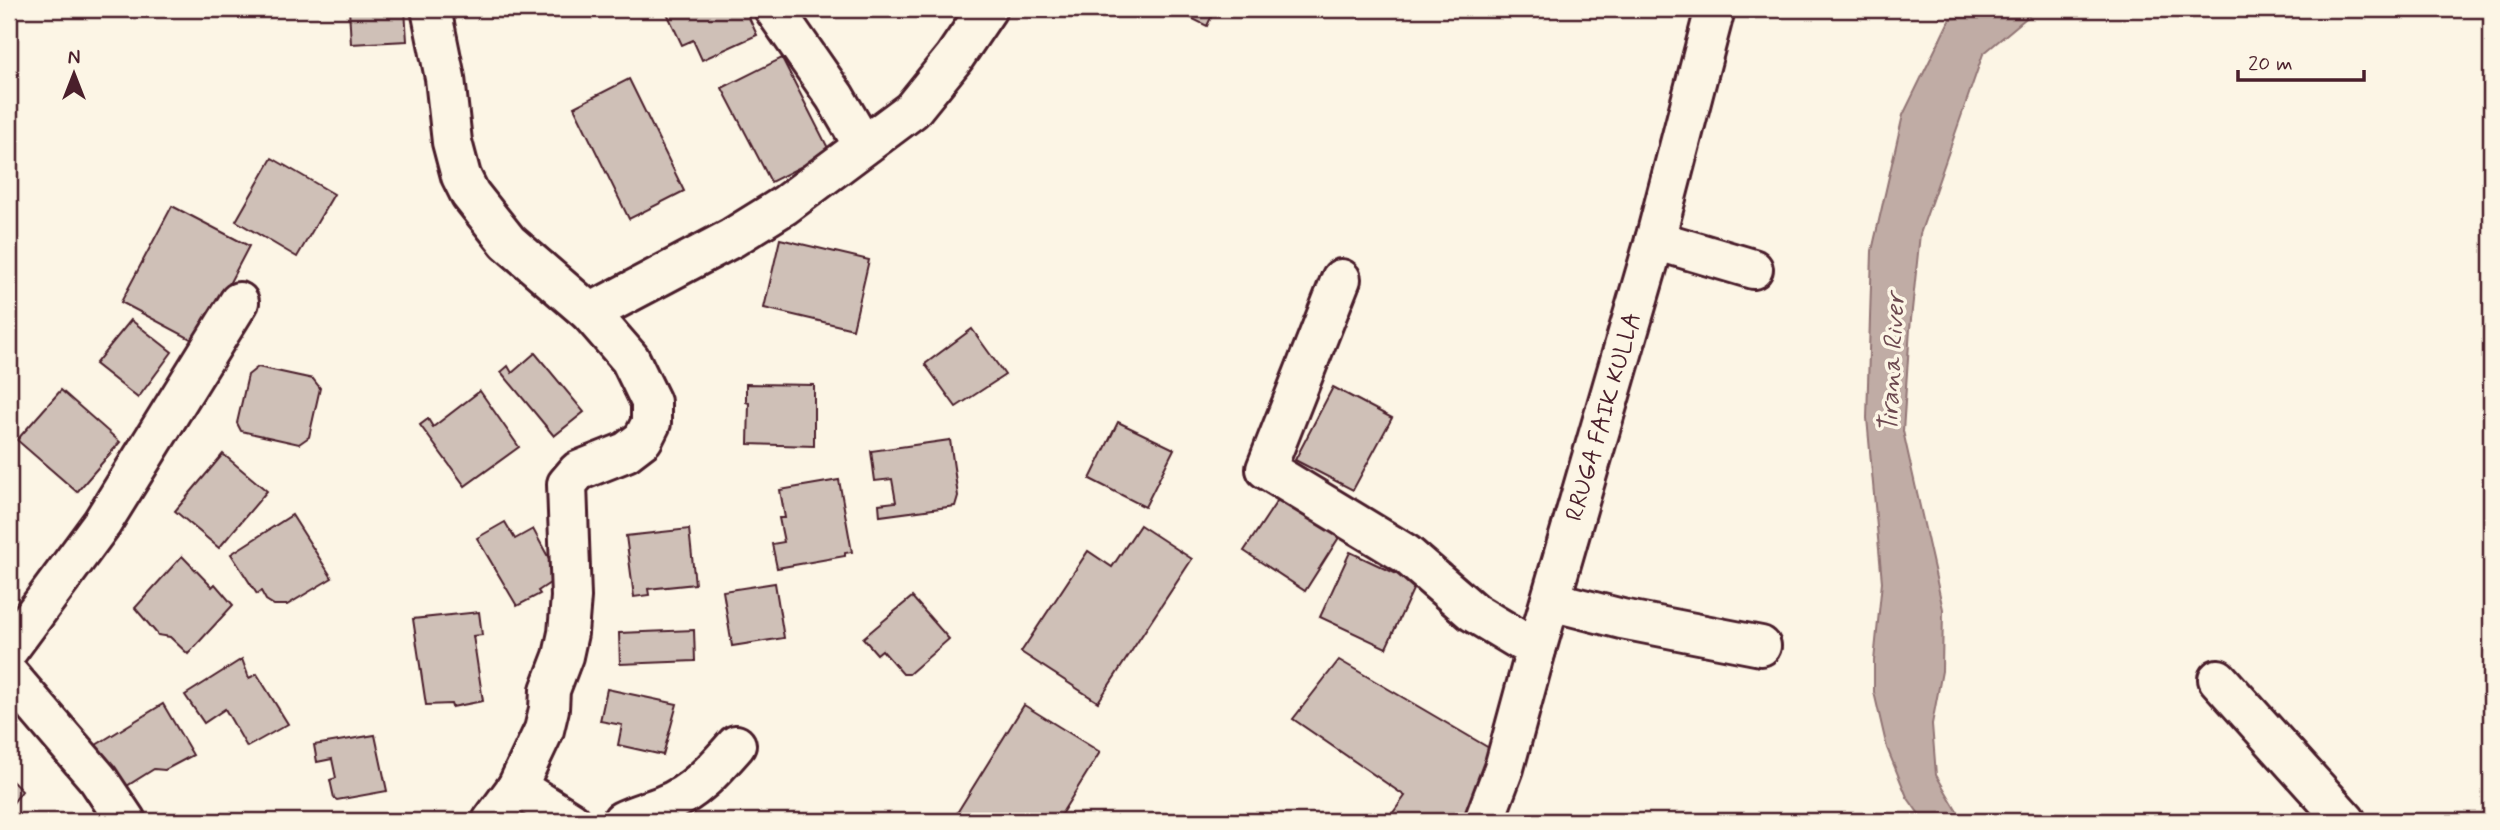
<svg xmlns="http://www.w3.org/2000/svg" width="2500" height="830" viewBox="0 0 2500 830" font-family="Mynerve,sans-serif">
<rect width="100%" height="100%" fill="#fcf5e5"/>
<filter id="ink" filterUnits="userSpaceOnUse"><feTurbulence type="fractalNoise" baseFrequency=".0143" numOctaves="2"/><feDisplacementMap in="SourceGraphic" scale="14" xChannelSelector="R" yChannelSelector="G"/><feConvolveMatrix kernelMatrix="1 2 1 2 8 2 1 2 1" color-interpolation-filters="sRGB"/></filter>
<g filter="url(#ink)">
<polygon fill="#c0aca5" stroke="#917474" stroke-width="2" points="1987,9 2037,9 1983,54 1920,234 1910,329 1903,431 1943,609 1942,671 1932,724 1936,775 1963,821 1924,821 1907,797 1887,748 1874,692 1874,661 1882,582 1867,418 1872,251 1903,115 1950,19 1978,16"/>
<g fill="#cfc0b7" stroke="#4a1f2b" stroke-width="2">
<polygon points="349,9 405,9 407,41 351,44"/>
<polygon points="665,9 745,9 757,35 702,60 693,40 682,45"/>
<polygon points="1173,9 1215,9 1207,26"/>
<polygon points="782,58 830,152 771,182 722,88"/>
<polygon points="629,79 684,191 629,219 574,107"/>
<polygon points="272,158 334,194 297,257 236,221"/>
<polygon points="172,206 249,246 198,343 121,302"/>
<polygon points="780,239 869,260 853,329 764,308"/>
<polygon points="131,320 172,352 138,398 95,364"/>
<polygon points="972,329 1005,375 956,407 925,364"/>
<polygon points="535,353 584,412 554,436 501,372 508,366 512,373"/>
<polygon points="258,367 313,379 320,388 309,437 299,444 241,431 237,423 248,375"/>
<polygon points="746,384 814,385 814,446 748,444 749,403 746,402"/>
<polygon points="1333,387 1392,418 1353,490 1295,460"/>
<polygon points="61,390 120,442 77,492 17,440"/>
<polygon points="480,391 519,447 465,486 420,425 428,419 433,427"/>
<polygon points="1118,422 1174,449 1145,507 1090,479"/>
<polygon points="950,440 958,496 955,506 880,516 879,504 896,502 892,479 875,481 871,451"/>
<polygon points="223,454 267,491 219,548 175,511"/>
<polygon points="839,480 852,552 845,553 845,556 777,568 772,544 784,542 779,518 785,518 780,490"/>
<polygon points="1283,492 1343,531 1305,591 1244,551"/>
<polygon points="292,515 332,578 287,605 274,605 266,600 261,591 257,594 231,554"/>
<polygon points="505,522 515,539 533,529 559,577 538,591 540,594 517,606 477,538"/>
<polygon points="1140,525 1192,559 1098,702 1021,652 1088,551 1112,567"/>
<polygon points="689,529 695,584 648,589 649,595 634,597 626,536"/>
<polygon points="1350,552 1416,583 1386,648 1320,617"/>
<polygon points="182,556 212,587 215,584 233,605 188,654 170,637 158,635 135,608"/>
<polygon points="775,583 784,638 732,646 723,591"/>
<polygon points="912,597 949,639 909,674 903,674 882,650 877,654 863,638"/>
<polygon points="479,612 482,635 473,636 483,701 452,707 451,704 426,705 413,619"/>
<polygon points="694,630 695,661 620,664 619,633"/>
<polygon points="242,659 249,678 257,674 288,724 247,747 225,709 204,723 185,695"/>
<polygon points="1339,660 1489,748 1485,783 1460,821 1387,821 1405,796 1293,719"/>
<polygon points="607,689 677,704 663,755 618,745 622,725 600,721"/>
<polygon points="163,704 193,755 165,770 154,769 122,789 96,745"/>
<polygon points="1024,705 1100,752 1057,821 952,821"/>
<polygon points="375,735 387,791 337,800 334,798 330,780 336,778 332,759 317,762 314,745"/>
<polygon points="9,778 22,791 9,808"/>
</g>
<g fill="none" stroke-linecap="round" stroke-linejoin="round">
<defs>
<g id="minor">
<polyline points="431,9 445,78 452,142 461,176 470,194 508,242 590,313 630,359 651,402 651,423 643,439 626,452 578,471 567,484 571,597 568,633 563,656 550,690 549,709 544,730 517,787 492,821"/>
<polyline points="774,9 835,97 863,145"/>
<polyline points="1655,240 1753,269"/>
<polyline points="1341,279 1266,469 1406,554 1473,612 1536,650"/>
<polyline points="590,313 732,238 785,205 912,110 954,58 987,9"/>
<polyline points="1551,601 1622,619 1761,646"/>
<polyline points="9,649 102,523 239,302"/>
<polyline points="9,675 98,779 126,821"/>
<polyline points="2218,679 2346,821"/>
<polyline points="517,787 571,821"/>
<path d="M622,821C636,814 650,811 664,805C694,793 715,769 736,745"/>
<path id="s1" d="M1484,821L1504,768L1536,650L1655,240L1715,9"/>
</g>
</defs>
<use href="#minor" stroke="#4a1f2b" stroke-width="44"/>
<use href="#minor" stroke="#fcf5e5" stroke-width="38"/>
</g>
</g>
<g text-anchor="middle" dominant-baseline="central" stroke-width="7" stroke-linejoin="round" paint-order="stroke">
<g font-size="24" fill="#4a1f2b" stroke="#fcf5e5">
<text stroke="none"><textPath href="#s1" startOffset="422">RRUGA FAIK KULLA</textPath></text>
</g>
<g font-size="26" font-style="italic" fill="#6d4950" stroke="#fcf5e5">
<text transform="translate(1893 363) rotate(-87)">Tirana River</text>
</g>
</g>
<rect width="2500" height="830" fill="none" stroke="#fcf5e5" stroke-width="35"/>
<rect x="18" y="18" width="2465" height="795" fill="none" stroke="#4a1f2b" stroke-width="2.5" filter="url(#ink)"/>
<g transform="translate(74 74)" stroke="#fcf5e5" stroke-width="5" paint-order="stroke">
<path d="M0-5L12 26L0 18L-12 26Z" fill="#4a1f2b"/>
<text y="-10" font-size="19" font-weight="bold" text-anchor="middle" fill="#4a1f2b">N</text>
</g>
<path d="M2238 70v10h126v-10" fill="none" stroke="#4a1f2b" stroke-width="3.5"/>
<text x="2248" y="70" font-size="21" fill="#4a1f2b" stroke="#fcf5e5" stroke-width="5" paint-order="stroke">20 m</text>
</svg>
